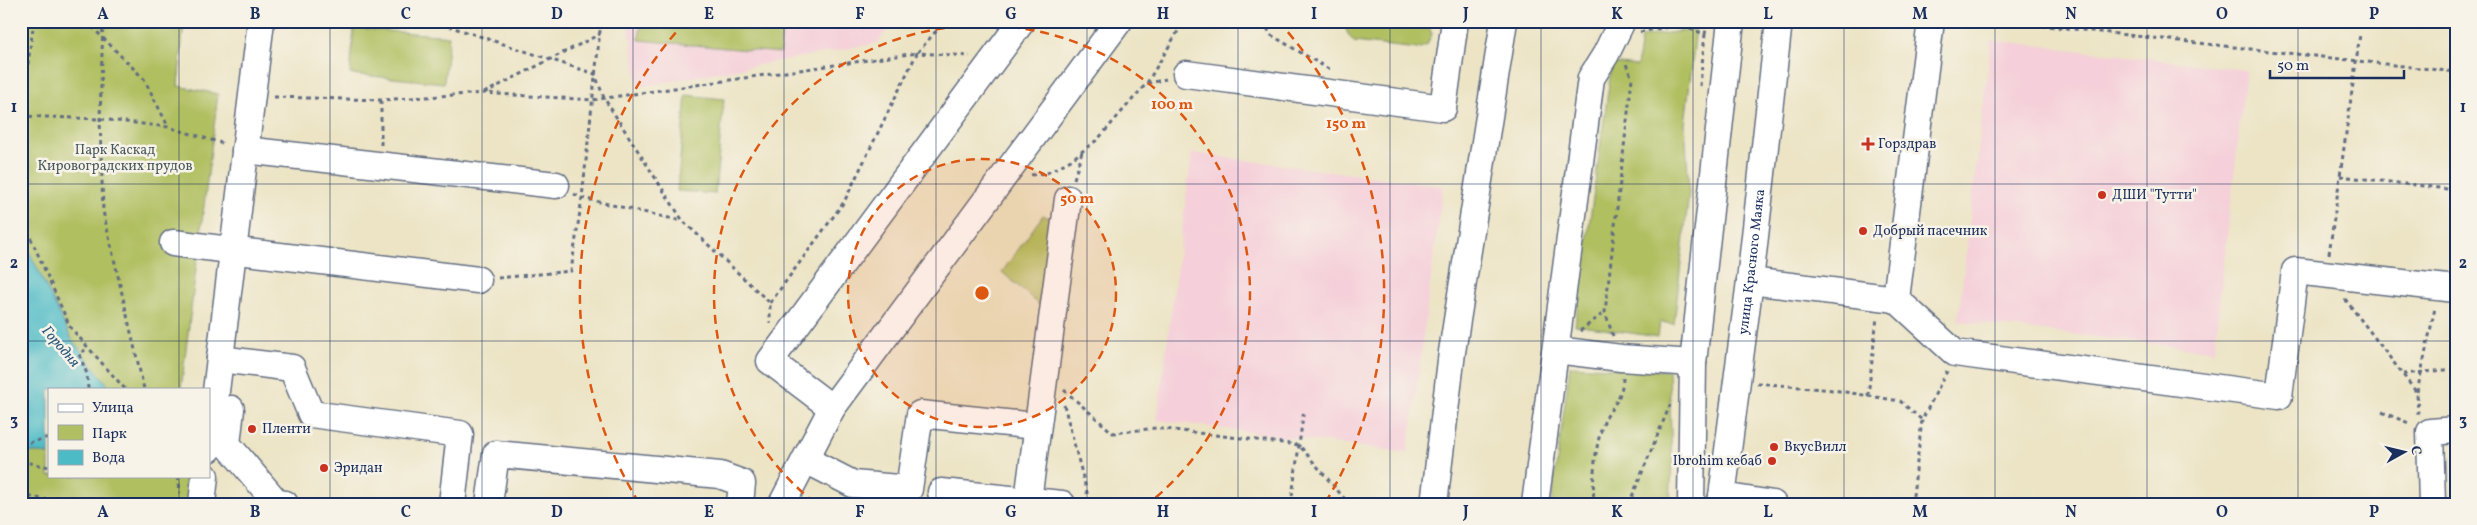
<svg xmlns="http://www.w3.org/2000/svg" width="2477" height="525" viewBox="0 0 2477 525" font-family="Vollkorn,serif">
<rect width="100%" height="100%" fill="#f7f3e8"/>
<filter id="ink" filterUnits="userSpaceOnUse"><feTurbulence type="fractalNoise" baseFrequency=".02" numOctaves="2"/><feDisplacementMap in="SourceGraphic" scale="10" xChannelSelector="R" yChannelSelector="G"/><feConvolveMatrix kernelMatrix="1 2 1 2 8 2 1 2 1" color-interpolation-filters="sRGB"/></filter>
<filter id="wash" filterUnits="userSpaceOnUse"><feTurbulence type="fractalNoise" baseFrequency=".0096" numOctaves="4" result="noise"/><feDisplacementMap in="SourceGraphic" scale="20" xChannelSelector="R" yChannelSelector="G"/><feGaussianBlur stdDeviation="1.12" result="paint"/><feColorMatrix in="noise" values="0 0 0 0 0 0 0 0 0 0 0 0 0 0 0 0 0 1.4 0 .05"/><feComposite in="paint" operator="in"/></filter>
<g filter="url(#wash)">
<rect width="100%" height="100%" fill="#ece4c5"/>
<g fill="#f5cfd9">
<polygon points="628,21 893,21 878,43 638,87"/>
<polygon points="1991,40 2246,70 2214,351 1958,321"/>
<polygon points="1192,153 1443,186 1408,453 1157,420"/>
</g>
<g fill="#b0bf61" stroke="#667760">
<polygon points="21,21 184,21 178,86 218,94 181,389 111,389 72,340 21,235"/>
<polygon points="641,21 783,21 780,53 639,40"/>
<path d="M1347,21H1426L1432,34L1427,45L1418,49L1354,42C1349,36 1343,29 1347,21Z"/>
<polygon points="354,28 449,36 444,83 350,74"/>
<polygon points="1696,29 1685,124 1689,193 1674,324 1660,322 1658,337 1575,325 1612,63 1637,66 1641,37"/>
<polygon points="686,95 724,99 715,194 677,191"/>
<polygon points="1043,215 1056,221 1043,308 1002,272"/>
<polygon points="1570,366 1669,371 1672,463 1670,504 1551,504"/>
<polygon points="21,451 49,454 49,476 179,476 192,483 189,504 21,504"/>
</g>
<polygon fill="#4dbbc6" stroke="#347592" points="21,235 72,340 111,389 49,389 49,454 21,451"/>
</g>
<g filter="url(#ink)">
<g fill="none" stroke-linecap="round" stroke-linejoin="round">
<defs>
<g id="minor">
<polyline points="1186,74 1443,108 1455,21"/>
<polyline points="245,150 556,185"/>
<polyline points="173,243 478,280"/>
<polyline points="1750,281 1896,299 1931,21"/>
<polyline points="1896,299 1955,353 2279,396 2295,271 2456,289"/>
<polyline points="1556,350 1621,358 1693,363"/>
<polyline points="220,359 292,368 311,414 460,434 452,504"/>
<polyline points="832,408 770,361 1022,21"/>
<polyline points="231,409 227,444 277,503 285,504"/>
<polyline points="209,449 261,21"/>
<polyline points="806,460 853,484 909,489 920,414 1036,426"/>
<polyline points="941,492 1062,504"/>
<polyline points="1722,496 1773,504"/>
<polyline points="1028,500 1068,199"/>
<polyline points="202,504 205,476"/>
<polyline points="489,504 496,454 720,475 742,483 740,504"/>
<polyline points="782,504 832,408 1119,21"/>
<polyline points="1434,504 1452,352 1504,21"/>
<polyline points="1535,504 1591,78 1606,54 1622,21"/>
<polyline points="1691,504 1693,363 1731,21"/>
<path id="s1" d="M1721,504L1750,281L1779,21"/>
<polyline points="2432,504 2430,432 2456,430"/>
</g>
</defs>
<use href="#minor" stroke="#646e82" stroke-width="29"/>
<g stroke="#646e82" stroke-width="3" stroke-dasharray="4 4" stroke-linecap="butt">
<polyline points="86,21 144,79 168,126"/>
<polyline points="103,21 100,119 103,211 144,389"/>
<polyline points="433,21 595,74 604,98 683,221 770,303 770,324"/>
<polyline points="1263,21 1271,35 1332,71"/>
<polyline points="1676,21 1679,25 1705,34 1707,25"/>
<polyline points="2006,21 2029,24"/>
<polyline points="2029,21 2029,24 2456,72"/>
<polyline points="1640,32 1679,25"/>
<polyline points="1147,83 1184,21"/>
<polyline points="1700,86 1705,34"/>
<polyline points="484,93 600,34"/>
<polyline points="274,97 381,100 484,93 592,100 917,53 945,21"/>
<polyline points="21,112 34,21"/>
<polyline points="21,116 100,119 168,127 225,144"/>
<polyline points="381,145 381,100"/>
<polyline points="1031,175 1047,173 1071,160 1098,139 1146,84 1166,79"/>
<polyline points="2340,176 2456,190"/>
<polyline points="1074,179 1082,152"/>
<polyline points="574,194 582,198 682,221"/>
<polyline points="21,216 70,327 125,389"/>
<polyline points="2329,254 2360,34"/>
<polyline points="498,278 571,271 582,198 601,21"/>
<polyline points="2345,299 2417,393 2418,416"/>
<polyline points="770,303 844,202 917,53 970,56"/>
<polyline points="1580,331 1605,312"/>
<polyline points="1613,336 1605,312 1632,78 1626,64"/>
<polyline points="2403,374 2456,369"/>
<polyline points="1757,383 1833,390 1900,401 1922,420"/>
<polyline points="88,389 87,374 79,354 88,348"/>
<polyline points="1064,390 1113,433 1156,428 1299,445 1349,504"/>
<polyline points="2417,392 2435,308"/>
<polyline points="1868,396 1877,317"/>
<polyline points="1064,405 1090,504"/>
<polyline points="2382,412 2411,424"/>
<polyline points="21,442 29,443 49,437"/>
<polyline points="21,461 49,467"/>
<polyline points="178,476 180,493"/>
<polyline points="21,495 70,504"/>
<polyline points="1291,504 1304,409"/>
<path d="M1594,504C1592,481 1595,441 1605,420C1613,404 1622,399 1623,378"/>
<polyline points="1629,504 1670,405"/>
<polyline points="1912,504 1922,420 1947,371"/>
</g>
<use href="#minor" stroke="#fff" stroke-width="26"/>
</g>
</g>
<path fill="none" stroke="#1b2f5e" stroke-width="1" stroke-opacity="0.55" d="M179,21V389M330,21V504M482,21V504M633,21V504M784,21V504M936,21V504M1087,21V504M1238,21V504M1390,21V504M1541,21V504M1693,21V504M1844,21V504M1995,21V504M2147,21V504M2298,21V504M21,184H2456M21,341H2456M179,476V504"/>
<circle cx="982" cy="293" r="134" fill="#de5710" fill-opacity=".12"/>
<g fill="none" stroke="#de5710" stroke-width="2.5" stroke-dasharray="9 6">
<circle cx="982" cy="293" r="134"/>
<path d="M815 503A268 268 0 1 1 1149 503"/>
<path d="M639 503A402 402 0 0 1 686 21M1278 21A402 402 0 0 1 1325 503"/>
</g>
<g fill="#c8321e" stroke="#f7f3e8" stroke-width="2">
<path d="M1865.5 136.5h5v5h5v5h-5v5h-5v-5h-5v-5h5z"/>
<circle cx="2102" cy="195" r="5"/>
<circle cx="1863" cy="231" r="5"/>
<circle cx="252" cy="429" r="5"/>
<circle cx="1774" cy="447" r="5"/>
<circle cx="1772" cy="461" r="5"/>
<circle cx="324" cy="468" r="5"/>
</g>
<g text-anchor="middle" dominant-baseline="central" stroke-width="5" stroke-linejoin="round" paint-order="stroke">
<g font-size="14" fill="#1b2f5e" stroke="#f7f3e8" text-anchor="start">
<text x="1878" y="144">Горздрав</text>
<text x="2112" y="195">ДШИ "Тутти"</text>
<text x="1873" y="231">Добрый пасечник</text>
<text x="262" y="429">Пленти</text>
<text x="1784" y="447">ВкусВилл</text>
<text x="1762" y="461" text-anchor="end">Ibrohim кебаб</text>
<text x="334" y="468">Эридан</text>
</g>
<g font-size="14" fill="#485a5f" stroke="#f7f3e8">
<text x="115" y="150">Парк Каскад<tspan x="115" dy="16">Кировоградских прудов</tspan></text>
</g>
<g font-size="14" fill="#1b2f5e" stroke="#f7f3e8">
<text stroke="none"><textPath href="#s1" startOffset="244">улица Красного Маяка</textPath></text>
</g>
<g font-size="15" font-style="italic" fill="#2a597d" stroke="#f7f3e8">
<text transform="translate(60 347) rotate(49)">Городня</text>
</g>
</g>
<circle cx="982" cy="293" r="8" fill="#de5710" stroke="#f7f3e8" stroke-width="2.5"/>
<g font-size="15" text-anchor="middle" font-weight="bold" fill="#de5710" stroke="#f7f3e8" stroke-width="5" stroke-linejoin="round" paint-order="stroke">
<text x="1172" y="109">100 m</text>
<text x="1346" y="128">150 m</text>
<text x="1077" y="203">50 m</text>
</g>
<rect width="2477" height="525" fill="none" stroke="#f7f3e8" stroke-width="55"/>
<rect x="48" y="388" width="162" height="90" fill="#f7f3e8" stroke="#9fa5b1"/>
<rect x="58" y="404" width="25" height="8" fill="#ffffff" stroke="#9fa5b1"/>
<text x="92" y="412" font-size="15" fill="#1b2f5e">Улица</text>
<rect x="58" y="425" width="25" height="15" fill="#b0bf61" stroke="#9fa5b1"/>
<text x="92" y="438" font-size="15" fill="#1b2f5e">Парк</text>
<rect x="58" y="450" width="25" height="15" fill="#4dbbc6" stroke="#9fa5b1"/>
<text x="92" y="462" font-size="15" fill="#1b2f5e">Вода</text>
<g transform="translate(2404 452) rotate(82)" stroke="#f7f3e8" stroke-width="4" paint-order="stroke">
<path d="M0-4L9 19L0 12L-9 19Z" fill="#1b2f5e"/>
<text y="-8" font-size="14" font-weight="bold" text-anchor="middle" fill="#1b2f5e">С</text>
</g>
<path d="M2270 70v8h134v-8" fill="none" stroke="#1b2f5e" stroke-width="2.5"/>
<text x="2277" y="70" font-size="15" fill="#1b2f5e" stroke="#f7f3e8" stroke-width="4" paint-order="stroke">50 m</text>
<rect x="28" y="28" width="2422" height="470" fill="none" stroke="#1b2f5e" stroke-width="2"/>
<g font-size="16" text-anchor="middle" font-weight="bold" fill="#1b2f5e">
<text x="103" y="19">A</text>
<text x="255" y="19">B</text>
<text x="406" y="19">C</text>
<text x="557" y="19">D</text>
<text x="709" y="19">E</text>
<text x="860" y="19">F</text>
<text x="1011" y="19">G</text>
<text x="1163" y="19">H</text>
<text x="1314" y="19">I</text>
<text x="1466" y="19">J</text>
<text x="1617" y="19">K</text>
<text x="1768" y="19">L</text>
<text x="1920" y="19">M</text>
<text x="2071" y="19">N</text>
<text x="2222" y="19">O</text>
<text x="2374" y="19">P</text>
<text x="14" y="112">1</text>
<text x="2463" y="112">1</text>
<text x="14" y="268">2</text>
<text x="2463" y="268">2</text>
<text x="14" y="425">3</text>
<text x="2463" y="425">3</text>
<text x="103" y="517">A</text>
<text x="255" y="517">B</text>
<text x="406" y="517">C</text>
<text x="557" y="517">D</text>
<text x="709" y="517">E</text>
<text x="860" y="517">F</text>
<text x="1011" y="517">G</text>
<text x="1163" y="517">H</text>
<text x="1314" y="517">I</text>
<text x="1466" y="517">J</text>
<text x="1617" y="517">K</text>
<text x="1768" y="517">L</text>
<text x="1920" y="517">M</text>
<text x="2071" y="517">N</text>
<text x="2222" y="517">O</text>
<text x="2374" y="517">P</text>
</g>
</svg>
